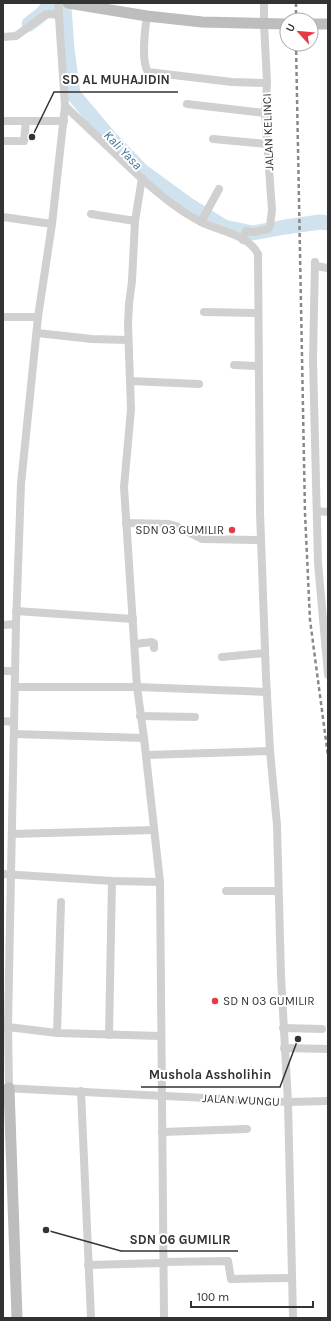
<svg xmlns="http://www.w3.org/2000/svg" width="331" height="1321" viewBox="0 0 331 1321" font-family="Karla,sans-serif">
<rect width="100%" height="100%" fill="#fff"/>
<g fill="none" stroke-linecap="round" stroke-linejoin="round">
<polyline stroke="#cfe2ee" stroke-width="15" points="29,24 42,14 47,8 64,8 67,49 73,94 111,139 142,171 190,206 224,227 253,233 285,227 320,222 328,223"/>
<g stroke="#d0d0d0" stroke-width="8">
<path d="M147,16C145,29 141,61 148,72L232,82L267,83"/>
<polyline points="3,37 16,36 45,15 49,14 59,15"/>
<polyline points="187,104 265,113"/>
<path d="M65,106C84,124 103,142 122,160C145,182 173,208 201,222C219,231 249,235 258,254L260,512L266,677L270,751L277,825L281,976L288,1102L293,1318"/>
<polyline points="3,121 64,121"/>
<polyline points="213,139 267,144"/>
<polyline points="3,141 24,141 26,121"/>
<polyline points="91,214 135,221"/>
<polyline points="3,217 52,224"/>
<polyline points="201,222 219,189"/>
<polyline points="243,240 246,231 254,232 268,229 270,226 272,210 265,113 267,83 264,23 264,3"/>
<polyline points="315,262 313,359 318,563 328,675"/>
<polyline points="315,266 328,268"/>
<polyline points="204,312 257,313"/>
<polyline points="3,317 38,317"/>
<polyline points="37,333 92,339 128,340"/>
<polyline points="234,365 258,366"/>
<polyline points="130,381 199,384"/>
<polyline points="317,511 328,512"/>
<polyline points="126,523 169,524 176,526 202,539 261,540"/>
<polyline points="16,611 133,619"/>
<polyline points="3,625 16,624"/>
<polyline points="135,644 152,642 154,643 154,648"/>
<polyline points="222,657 265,653"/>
<polyline points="3,671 15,671"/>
<polyline points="15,687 137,687 267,692"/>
<polyline points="140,716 195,717"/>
<polyline points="3,721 14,722"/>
<polyline points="14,734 144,738"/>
<polyline points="146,755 270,751"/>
<polyline points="12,834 154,830"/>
<polyline points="3,874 112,881 160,882 144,738 137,687 124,487 131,409 128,325 129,304 132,281 135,221 142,178"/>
<polyline points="160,882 164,1318"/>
<polyline points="226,891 278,891"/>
<polyline points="8,1027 57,1033 161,1036"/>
<polyline points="283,1028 322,1029"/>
<polyline points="57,1033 61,902"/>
<polyline points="109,1035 112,881"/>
<polyline points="284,1048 328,1049"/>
<polyline points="3,1088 288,1102 328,1101"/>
<polyline points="9,1088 8,1025 16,624 21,484 38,317 52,224 65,106 58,3"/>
<polyline points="81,1091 91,1318"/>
<polyline points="162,1132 247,1129"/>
<polyline points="163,1262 228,1261 231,1279 292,1278"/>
<polyline points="88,1265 163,1263"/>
</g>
<g stroke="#bdbdbd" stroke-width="11">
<polyline points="68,3 147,16 202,22 287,24"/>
<polyline points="311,24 328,24"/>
<polyline points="9,1088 17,1318"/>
</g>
<g stroke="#888" stroke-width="2.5" stroke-dasharray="4 3" stroke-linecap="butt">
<polyline points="296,3 296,20"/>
<polyline points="296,44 305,513 310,620 328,756"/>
</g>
</g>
<g fill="#e63946" stroke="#fff" stroke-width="1.5">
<circle cx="232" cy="530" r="4"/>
<circle cx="215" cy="1001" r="4"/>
</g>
<g text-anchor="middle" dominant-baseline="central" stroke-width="4" stroke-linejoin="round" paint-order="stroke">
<g font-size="12" fill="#333" stroke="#fff">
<text transform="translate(268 132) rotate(-92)">JALAN KELINCI</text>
<text transform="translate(241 1100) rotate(3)">JALAN WUNGU</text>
</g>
<g font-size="12" fill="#333" stroke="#fff" text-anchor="end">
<text x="224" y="530">SDN 03 GUMILIR</text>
<text x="223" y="1001" text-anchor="start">SD N 03 GUMILIR</text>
</g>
<g font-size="13" font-style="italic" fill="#3f7597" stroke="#fff">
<text transform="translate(123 150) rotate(46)">Kali Yasa</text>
</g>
</g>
<path fill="none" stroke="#333" stroke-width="1.5" d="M32 137L54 92H178M298 1039L280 1087H141M46 1230L121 1251H238"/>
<g fill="#333" stroke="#fff" stroke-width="1.5">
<circle cx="32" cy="137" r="4"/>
<circle cx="298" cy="1039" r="4"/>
<circle cx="46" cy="1230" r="4"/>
</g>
<g font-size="13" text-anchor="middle" font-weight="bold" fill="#333" stroke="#fff" stroke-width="4" stroke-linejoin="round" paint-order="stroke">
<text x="116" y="84">SD AL MUHAJIDIN</text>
<text x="210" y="1079">Mushola Assholihin</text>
<text x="180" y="1244">SDN 06 GUMILIR</text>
</g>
<rect width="331" height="1321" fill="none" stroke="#333333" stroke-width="8"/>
<g transform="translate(299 32) rotate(297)"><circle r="19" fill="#ffffff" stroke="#adadad"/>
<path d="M0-3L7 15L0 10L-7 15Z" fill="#e63946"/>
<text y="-6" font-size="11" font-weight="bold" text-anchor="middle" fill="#333333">U</text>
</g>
<path d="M191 1301v6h122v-6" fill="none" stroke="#333333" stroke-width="2"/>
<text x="197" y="1301" font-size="12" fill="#333333" stroke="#ffffff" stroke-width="3" paint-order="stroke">100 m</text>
</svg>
